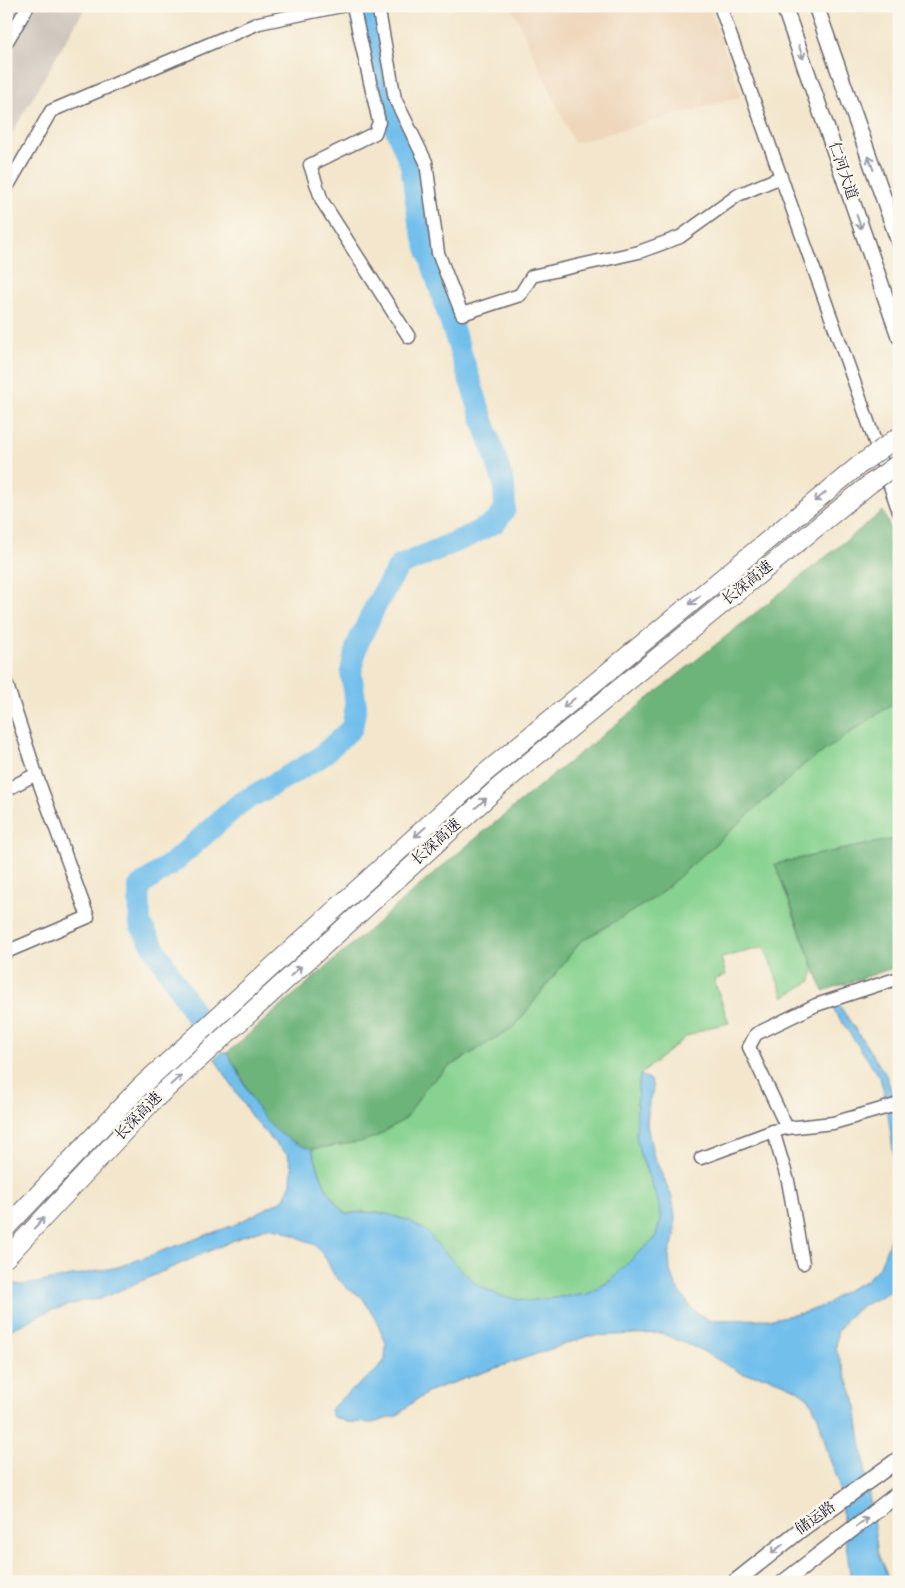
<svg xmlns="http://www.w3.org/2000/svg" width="905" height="1588" viewBox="0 0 905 1588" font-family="Vollkorn,'Noto Serif SC',serif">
<rect width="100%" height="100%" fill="#fbf7ec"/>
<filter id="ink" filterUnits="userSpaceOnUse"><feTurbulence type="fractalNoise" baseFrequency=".02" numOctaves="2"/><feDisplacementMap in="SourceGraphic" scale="10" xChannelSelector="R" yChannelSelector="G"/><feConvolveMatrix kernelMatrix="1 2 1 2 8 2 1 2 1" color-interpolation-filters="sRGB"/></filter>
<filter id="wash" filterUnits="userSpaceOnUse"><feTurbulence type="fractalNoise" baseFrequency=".0096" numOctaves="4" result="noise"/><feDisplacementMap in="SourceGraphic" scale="20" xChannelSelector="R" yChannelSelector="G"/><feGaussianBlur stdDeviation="1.12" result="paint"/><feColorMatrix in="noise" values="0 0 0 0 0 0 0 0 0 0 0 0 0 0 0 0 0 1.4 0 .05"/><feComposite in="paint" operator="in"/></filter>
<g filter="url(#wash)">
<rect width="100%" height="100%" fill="#f3e6cc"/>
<polygon fill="#eed7bb" points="511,6 709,6 741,97 574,143"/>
<polygon fill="#ccc2b9" points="6,6 86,6 6,144"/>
<path fill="#87d290" stroke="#547a66" d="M899,699V838L825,853L775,864L814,970L811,981L784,997L764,947L721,958L726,975L714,980L729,1023L707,1028L686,1037L640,1075L637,1104L639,1151L658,1201L661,1220L655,1239L637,1254L610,1281L588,1294L527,1301L500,1296L477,1285L409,1221L387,1214L363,1212L346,1214C326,1195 320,1174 312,1149L360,1142L376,1137L406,1118L426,1087L448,1068L515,1026L580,942L656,897L805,764Z"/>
<g fill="#6db47a" stroke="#486b5a">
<polygon points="883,511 899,550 899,699 805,764 656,897 580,942 515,1026 447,1068 426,1087 406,1118 376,1137 360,1142 312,1149 294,1144 277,1133 259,1113 238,1070 227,1053 439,869 550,777"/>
<polygon points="899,838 899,966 823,991 775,864 825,853"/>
</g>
<g fill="#72bfec" stroke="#4a7094">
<path d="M837,1002L886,1075L899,1115V1189C892,1152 890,1112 880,1077L830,1005Z"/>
<path d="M221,1052L227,1053C255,1097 257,1132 312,1149C320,1174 326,1195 346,1214L363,1212L387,1214L409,1221L425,1230L459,1268L477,1285L500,1296L527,1301L588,1294L610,1281L637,1254L655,1239L661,1220L658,1201L639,1151L636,1134L638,1085L640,1075L651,1080L653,1090L649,1101L647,1125L653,1154L672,1197L675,1215V1237L669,1254L670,1271L678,1290L693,1310L709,1320L772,1319L802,1313L824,1306L840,1294L865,1281L880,1266L896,1223L893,1213L899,1208V1287L859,1308L846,1319L837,1333L836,1349L855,1400L878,1554L890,1582H851L838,1480L829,1457L818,1416L810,1400L798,1390L769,1377L743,1374L701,1350L661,1333L589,1336L432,1390L413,1402L397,1416L372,1423L347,1422L333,1417L330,1410L342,1398L376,1371L385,1360L386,1343L376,1320L362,1297L348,1289L334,1275L326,1259L315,1245L283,1230L268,1227L239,1238L100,1299L83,1301L49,1311L6,1332V1283L25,1285L118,1267L234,1225L284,1199L291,1183L292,1168L288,1155L271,1139L251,1116L215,1059Z"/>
</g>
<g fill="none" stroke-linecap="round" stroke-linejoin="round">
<polyline stroke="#72bfec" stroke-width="22" points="197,1018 140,924 139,887 176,860 239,804 319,758 352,728 356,706 351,672 357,645 377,603 399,566 469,536 496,522 505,509 504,484 448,314 419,222 411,165 386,105 369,6"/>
</g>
</g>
<g filter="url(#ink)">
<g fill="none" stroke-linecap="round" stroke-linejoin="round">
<defs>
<g id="minor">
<polyline points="353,6 379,122 375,133 310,165 322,201 409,337"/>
<polyline points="378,6 395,99 426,162 438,253 462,314 520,295 532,276 639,252 680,237 738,195 781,177"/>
<polyline points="720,6 862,404 899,512"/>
<polyline points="6,43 28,6"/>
<polyline points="6,189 51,111 259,23 341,6"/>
<polyline points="6,682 36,774 6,790"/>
<polyline points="6,952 88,917 36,774"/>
<polyline points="787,1128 749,1047 756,1034 816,1005 899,978"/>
<polyline points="773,1131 788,1181 803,1263"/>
<polyline points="701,1158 773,1131 787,1128 833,1123 899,1104"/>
</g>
<g id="major">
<polyline points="784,6 899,336"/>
<polyline points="816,6 899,242"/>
<polyline points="735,1582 803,1528 899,1459"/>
<polyline points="784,1582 899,1493"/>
</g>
<g id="highway">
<polyline points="6,1228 140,1087 485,773 858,466"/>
<polyline points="6,1258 153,1101 501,785 871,483"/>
</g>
</defs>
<use href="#minor" stroke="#6b676e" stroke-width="15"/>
<use href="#major" stroke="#6b676e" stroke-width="18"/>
<use href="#highway" stroke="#6b676e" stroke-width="20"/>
<use href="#minor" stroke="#fff" stroke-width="12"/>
<use href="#major" stroke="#fff" stroke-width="15"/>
<use href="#highway" stroke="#fff" stroke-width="18"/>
<defs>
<g id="highway-bridge">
<polyline points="858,466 899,436"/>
<polyline points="871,483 899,463"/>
</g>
</defs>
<use href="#highway-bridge" stroke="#6b676e" stroke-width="20" stroke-linecap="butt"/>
<use href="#highway-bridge" stroke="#fff" stroke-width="18"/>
</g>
<defs><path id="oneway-shaft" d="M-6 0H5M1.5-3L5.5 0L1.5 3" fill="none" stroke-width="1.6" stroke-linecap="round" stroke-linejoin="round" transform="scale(1.25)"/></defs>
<g stroke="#9c9ca7">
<use href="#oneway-shaft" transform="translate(801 52) rotate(71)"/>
<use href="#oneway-shaft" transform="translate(871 163) rotate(-109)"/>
<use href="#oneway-shaft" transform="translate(859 222) rotate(71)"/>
<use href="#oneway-shaft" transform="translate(820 497) rotate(141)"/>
<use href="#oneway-shaft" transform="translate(695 600) rotate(141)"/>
<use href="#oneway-shaft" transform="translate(569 703) rotate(141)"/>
<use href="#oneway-shaft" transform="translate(481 803) rotate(-42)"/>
<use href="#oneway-shaft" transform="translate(420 832) rotate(138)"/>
<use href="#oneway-shaft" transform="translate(296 971) rotate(-42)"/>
<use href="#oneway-shaft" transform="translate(176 1080) rotate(-42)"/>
<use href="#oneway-shaft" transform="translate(39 1223) rotate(-47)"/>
<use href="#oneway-shaft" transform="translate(862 1522) rotate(-38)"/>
<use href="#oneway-shaft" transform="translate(777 1549) rotate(142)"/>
</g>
</g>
<g text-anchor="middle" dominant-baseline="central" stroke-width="5" stroke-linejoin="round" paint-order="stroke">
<g font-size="15" fill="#22223b" stroke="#fbf7ec">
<text transform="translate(842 171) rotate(71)">仁河大道</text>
<text transform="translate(748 584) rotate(-39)">长深高速</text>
<text transform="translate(437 843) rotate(-42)">长深高速</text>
<text transform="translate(139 1117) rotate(-46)">长深高速</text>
<text transform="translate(816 1519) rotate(-36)">储运路</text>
</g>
</g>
<rect width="905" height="1588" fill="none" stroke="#fbf7ec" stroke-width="25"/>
</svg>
